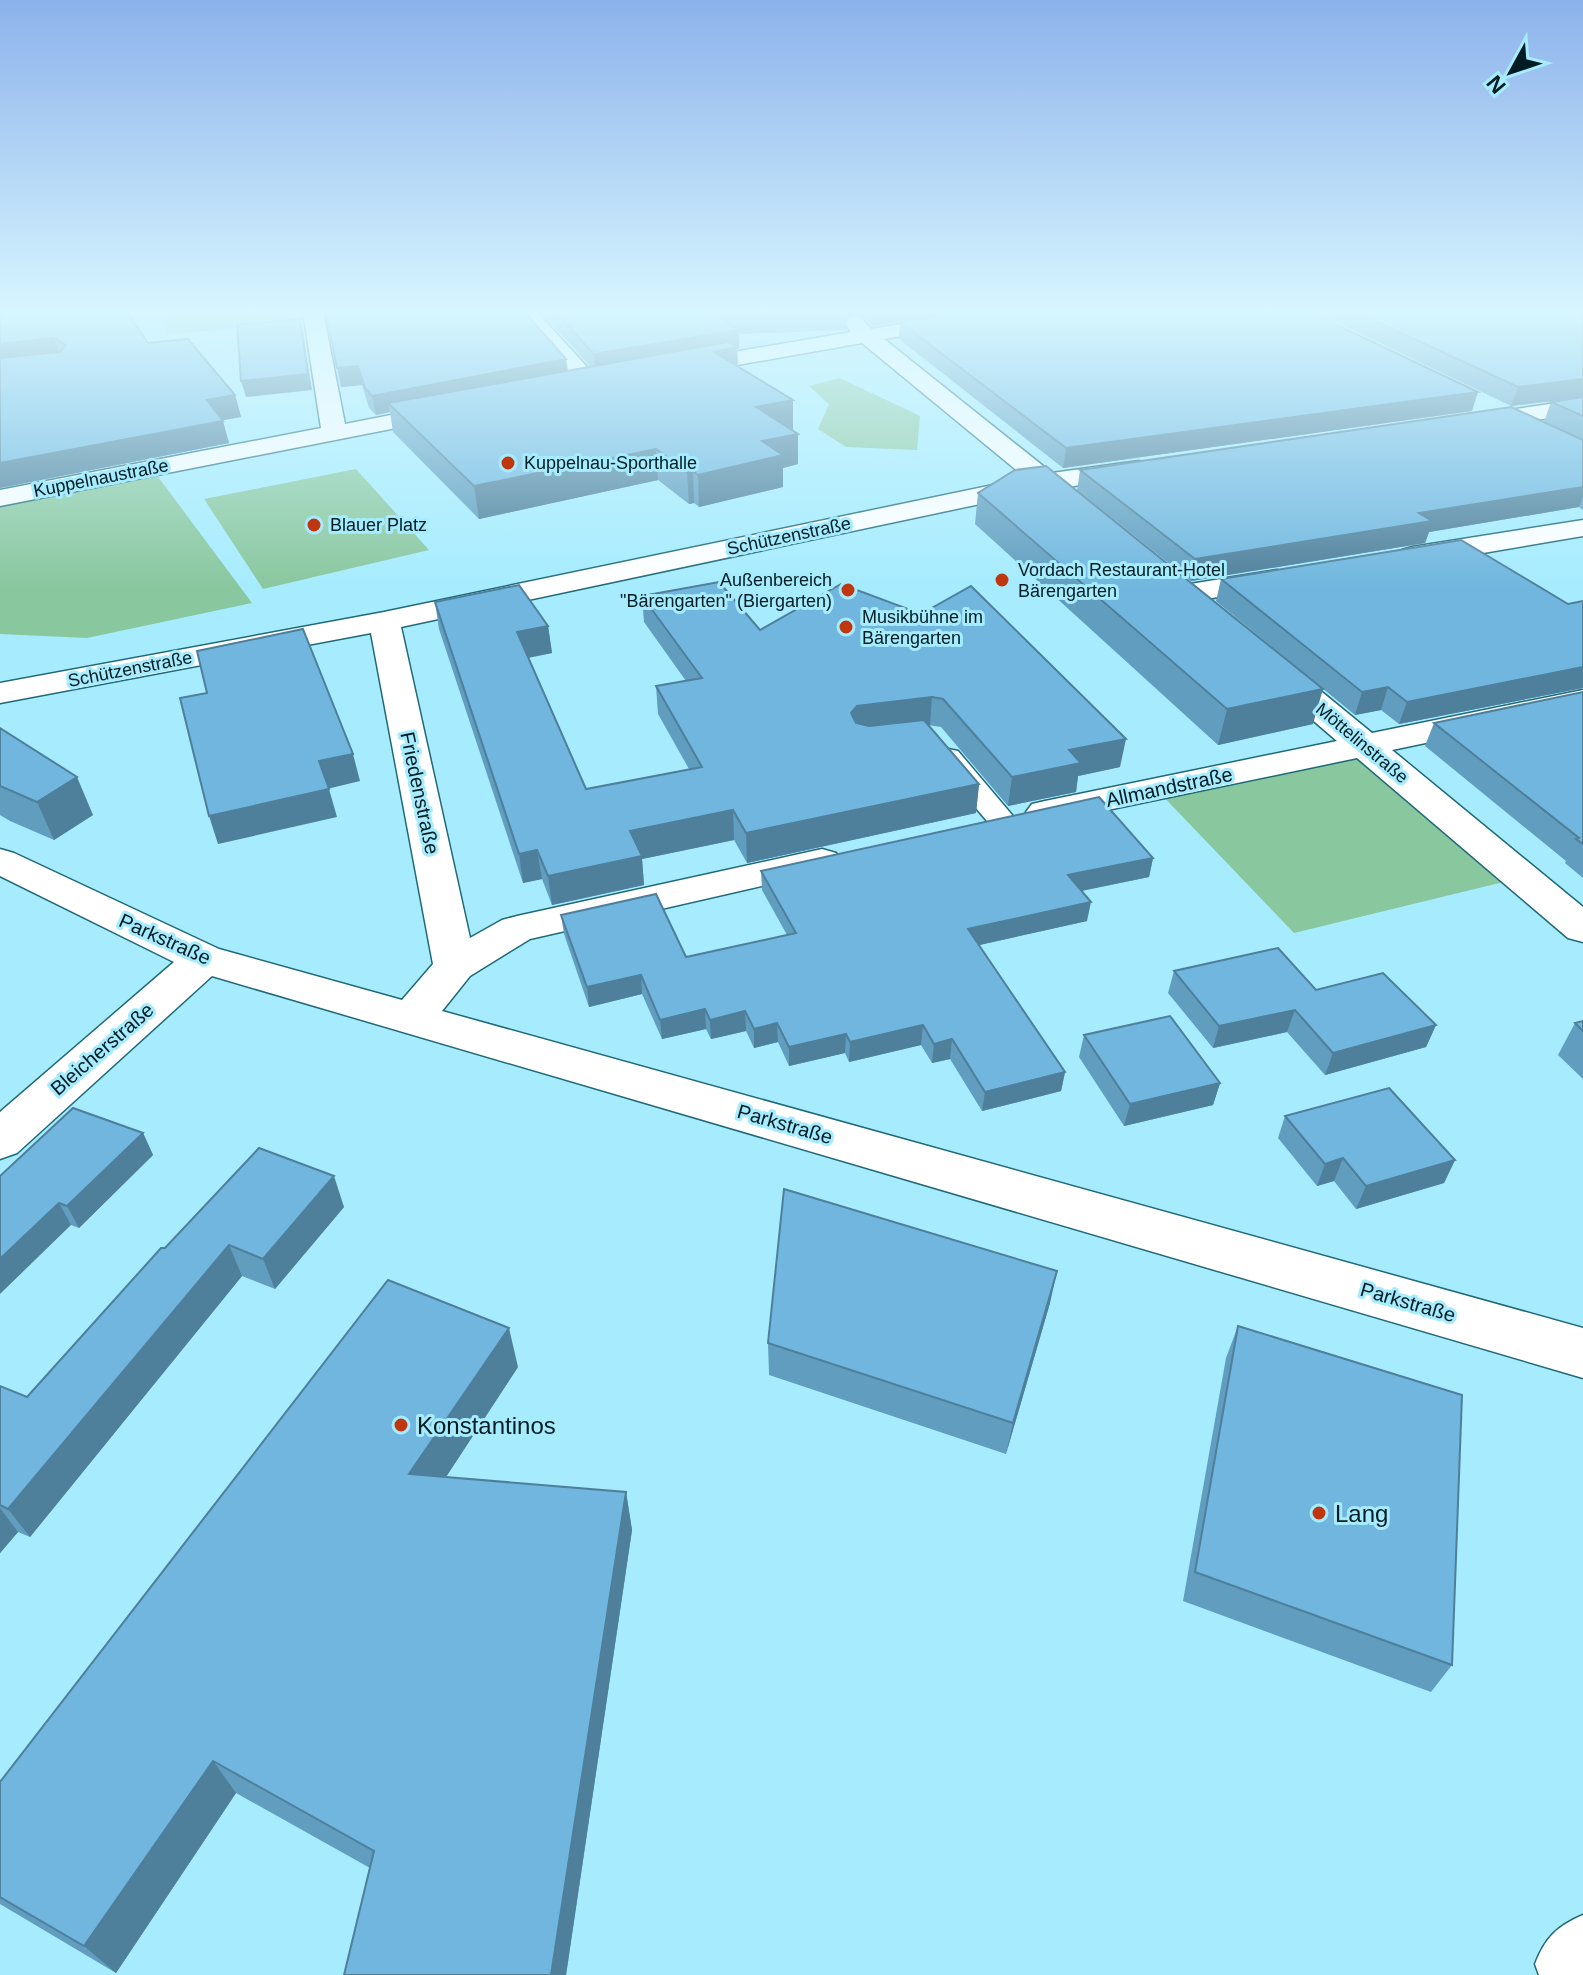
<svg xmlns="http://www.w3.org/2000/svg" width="1583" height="1975" viewBox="0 0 1583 1975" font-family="Helvetica,sans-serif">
<rect width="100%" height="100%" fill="#a6ecfe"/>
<g fill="#89c79e">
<polygon points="164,312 283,312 285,323 166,335"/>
<polygon points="840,378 920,416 917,450 846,447 818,429 829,404 809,386"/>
<polygon points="356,469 429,550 263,589 204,499"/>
<polygon points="156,474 252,603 87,638 0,634 0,506"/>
<polygon points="1366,747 1524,877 1294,933 1157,790"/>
</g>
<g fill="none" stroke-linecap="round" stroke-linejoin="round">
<defs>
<g id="service">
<polygon points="948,749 958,751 1012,815 1017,821 1012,827 1002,830 992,827 938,763 934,757 938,751"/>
<path d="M1583,1915V1975H1539L1535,1964C1545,1938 1557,1926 1583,1915Z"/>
</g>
<g id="minor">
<polygon points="303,312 323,312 345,424 452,403 460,405 464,410 460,415 452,417 0,506 0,490 321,428"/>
<polygon points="516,312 537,312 598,379 601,384 598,389 582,389"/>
<path d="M970,312H1016L1006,318L884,339L1052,473L1139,461L1148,464L1152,469L1148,474L1068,487L1074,494L1070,500C1057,503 1051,499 1041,491L401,627L470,938L502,920L517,916L822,849L836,853L842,861L836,869L530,939L470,976L442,1011L1583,1328V1378L212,976L17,1153L0,1159V1112L174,962L0,876V849L14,853L219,949L402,1000L433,964L371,633L0,703V683L384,612L1026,478L862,343L681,375L670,368L681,361L851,332L843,321L853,315L860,317L871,329Z"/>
<polygon points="1583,399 1583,413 1469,430 1460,428 1457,423 1460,418 1469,416"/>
<polygon points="1583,520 1583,536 1412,565 1402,562 1398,556 1402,550 1412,547"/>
<polygon points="1277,570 1287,573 1292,579 1287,585 1184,603 1173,600 1169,594 1173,588 1184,585"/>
<polygon points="1272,658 1284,661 1372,733 1583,690 1583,710 1392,750 1583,907 1583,942 1568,938 1357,758 1045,823 1032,820 1026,812 1032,804 1045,801 1337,741 1260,675 1256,668 1260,661"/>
</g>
</defs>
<use href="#service" stroke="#206978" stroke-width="3"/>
<use href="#minor" stroke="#206978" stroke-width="3"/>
<use href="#service" fill="#fff" fill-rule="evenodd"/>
<use href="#minor" fill="#fff" fill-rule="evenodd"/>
</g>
<g fill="#609dbf">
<polygon points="0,312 148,343 235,395 241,417 222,420 229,443 0,488"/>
<polygon points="340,312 525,312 566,359 568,370 590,366 541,312 952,312 872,326 862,315 854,312 847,316 846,330 739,334 739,348 737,349 738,366 793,400 793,429 792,430 798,464 783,468 783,487 699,507 694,503 689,504 658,480 479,519 393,432 390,412 376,415 369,408 362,385 341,387"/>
<polygon points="1315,312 1583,312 1583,397 1511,406"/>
<polygon points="900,322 1472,411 1063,468 899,339"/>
<polygon points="1583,397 1583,440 1544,422 1551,402"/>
<polygon points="1583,440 1583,510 1579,507 1429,532 1425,543 1191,581 1082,494 1313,724 1218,745 975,524 978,493 1077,491 1080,470"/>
<polygon points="1221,579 1568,604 1583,601 1583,688 1399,724 1381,710 1355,715 1216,601"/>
<polygon points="642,596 760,630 1120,767 1078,776 1076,792 1008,806 941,727 928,725 979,784 976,813 747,863 734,840 642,859 644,885 552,905 542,879 523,883 439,629 435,602 548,626 552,653 528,658 586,789 689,769 658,714 656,686 686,681 644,622"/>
<polygon points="1583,692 1583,878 1565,863 1566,861 1425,746 1434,723"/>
<polygon points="0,728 93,815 54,840 10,821 0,815"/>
<polygon points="1153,858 1149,877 1082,891 1087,921 979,945 1065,1072 1061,1091 982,1111 950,1059 932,1063 921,1045 849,1062 845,1053 789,1066 778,1042 754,1048 746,1031 711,1039 706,1029 662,1039 642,994 589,1007 564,934 561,915 686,957 787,935 762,890 761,871"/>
<polygon points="1174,971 1316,990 1436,1025 1426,1047 1325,1075 1287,1032 1213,1048 1168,993"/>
<polygon points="1583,1021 1583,1079 1558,1055 1575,1023"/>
<polygon points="1084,1035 1220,1083 1213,1105 1124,1126 1079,1057"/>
<polygon points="1285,1116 1455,1160 1444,1183 1356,1209 1334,1181 1317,1186 1278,1138"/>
<polygon points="143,1133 153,1155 79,1228 71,1225 0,1176"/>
<polygon points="344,1207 275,1289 242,1276 30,1537 18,1532 0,1553 0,1386 27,1397 165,1248"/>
<polygon points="1050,1303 1006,1454 769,1375 768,1343"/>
<polygon points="1238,1326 1452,1665 1431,1692 1183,1601 1226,1358"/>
<polygon points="518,1367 446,1477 626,1492 632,1530 566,1975 344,1975 370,1868 236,1793 116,1973 0,1904 0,1782"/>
</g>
<g fill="#4e7f9b">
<polygon points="873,312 952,312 872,326"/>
<polygon points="300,319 312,390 246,397 241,381"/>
<polygon points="739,330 739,348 737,349 738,376 596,373 594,354"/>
<polygon points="54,338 61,358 0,365 0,344"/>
<polygon points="566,359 568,378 388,403 390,412 376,415 372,396"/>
<polygon points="358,366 362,385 341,387 337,368"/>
<polygon points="1583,379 1583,397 1511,406 1518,387"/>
<polygon points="1478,392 1472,411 1063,468 1066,448"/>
<polygon points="235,395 241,417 213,422 207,400"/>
<polygon points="793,400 793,429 756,437 756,407"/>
<polygon points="223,421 229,443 0,488 0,463"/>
<polygon points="798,434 798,464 783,468 783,487 699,507 698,475 762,441"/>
<polygon points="656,449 658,480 479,519 474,486"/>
<polygon points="693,471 694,503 689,504 687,472"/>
<polygon points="1583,487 1583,496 1579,507 1429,532 1425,543 1191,581 1195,559 1419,513"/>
<polygon points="548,626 552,653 521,659 517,632"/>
<polygon points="1583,667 1583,688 1399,724 1407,702"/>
<polygon points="1388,687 1381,710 1355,715 1362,692"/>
<polygon points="1323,689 1313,724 1218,745 1227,709"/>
<polygon points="932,697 930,725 856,734 851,713 857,706"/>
<polygon points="1126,739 1120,767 1078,776 1076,792 1008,806 1012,777 1069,750"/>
<polygon points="353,754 360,781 327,789 319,761"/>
<polygon points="77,777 93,815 54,840 37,802"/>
<polygon points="979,784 976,813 747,863 746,833"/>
<polygon points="329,789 337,817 218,844 209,816"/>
<polygon points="733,810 734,840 642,859 644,885 552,905 548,876 630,831"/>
<polygon points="537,850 542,879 523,883 519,854"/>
<polygon points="1153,858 1149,877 1065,894 1068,875"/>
<polygon points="1091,902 1087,921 966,948 968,929"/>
<polygon points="641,975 642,994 589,1007 587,987"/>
<polygon points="705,1009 706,1029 662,1039 660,1020"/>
<polygon points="1295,1010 1287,1032 1213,1048 1219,1026"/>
<polygon points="745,1011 746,1031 711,1039 710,1020"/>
<polygon points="777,1023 778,1042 754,1048 754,1029"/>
<polygon points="923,1025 921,1045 849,1062 850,1042"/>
<polygon points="1436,1025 1426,1047 1325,1075 1333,1053"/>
<polygon points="846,1034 845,1053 789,1066 789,1047"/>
<polygon points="952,1039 950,1059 932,1063 934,1044"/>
<polygon points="1065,1072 1061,1091 982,1111 985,1092"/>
<polygon points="1220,1083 1213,1105 1124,1126 1130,1104"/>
<polygon points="143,1133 153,1155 79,1228 67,1206"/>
<polygon points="1343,1158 1334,1181 1317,1186 1325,1164"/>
<polygon points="1455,1160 1444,1183 1356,1209 1366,1186"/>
<polygon points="334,1176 344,1207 275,1289 263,1259"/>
<polygon points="59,1203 71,1225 0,1294 0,1259"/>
<polygon points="229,1245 242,1276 30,1537 8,1509"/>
<polygon points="1057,1271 1050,1303 1006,1454 1013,1423"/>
<polygon points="509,1328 518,1367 423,1512 409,1474"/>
<polygon points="626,1492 632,1530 566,1975 551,1975"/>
<polygon points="0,1508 18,1532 0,1553"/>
<polygon points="213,1761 236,1793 116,1973 84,1946"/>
</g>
<g fill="#70b6de" stroke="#4e7f9b" stroke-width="2">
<polygon points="0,312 127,312 148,343 188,339 235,395 207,400 223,421 0,463 0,358 60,352 66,345 54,338 0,344"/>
<polygon points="343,312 525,312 566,359 372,396 365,388 358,366 337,368 326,314"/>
<polygon points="555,312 847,312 719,317 739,330 594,354"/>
<polygon points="957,312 1310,312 1478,392 1066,448 900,322"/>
<polygon points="1356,312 1583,312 1583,379 1518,387"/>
<polygon points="300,319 308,374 241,381 237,325"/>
<polygon points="728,342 737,347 714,352 793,400 756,407 798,434 762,441 783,455 698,475 693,471 687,472 656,449 474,486 388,403"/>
<polygon points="1583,397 1583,416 1551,402"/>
<polygon points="1511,407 1583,440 1583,487 1419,513 1432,521 1195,559 1080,470"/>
<polygon points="1046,466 1323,689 1227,709 978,493 1015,470"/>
<polygon points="1461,540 1568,604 1583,601 1583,667 1407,702 1388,687 1362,692 1221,579"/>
<polygon points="719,582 760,630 841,584 921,614 971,586 1126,739 1069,750 1081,763 1012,777 943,699 932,697 857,706 851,713 856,723 869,726 924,720 979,784 746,833 733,810 630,831 642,856 548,876 537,850 519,854 435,602 519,585 548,626 517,632 586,789 702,767 656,686 702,678 642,596"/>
<polygon points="303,629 353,754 319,761 329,789 209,816 180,698 207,693 197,651"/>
<polygon points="1583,692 1583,844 1576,839 1579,838 1434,723"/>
<polygon points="0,728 77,777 37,802 0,786"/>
<polygon points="1099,797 1153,858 1068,875 1091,902 968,929 1065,1072 985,1092 952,1039 934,1044 923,1025 850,1042 846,1034 789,1047 777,1023 754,1029 745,1011 710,1020 705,1009 660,1020 641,975 587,987 561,915 656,894 686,957 796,933 761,871"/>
<polygon points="1278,948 1316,990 1383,973 1436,1025 1333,1053 1295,1010 1219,1026 1174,971"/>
<polygon points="1170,1016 1220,1083 1130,1104 1084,1035"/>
<polygon points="1583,1021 1583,1031 1575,1023"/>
<polygon points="1389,1088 1455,1160 1366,1186 1343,1158 1325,1164 1285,1116"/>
<polygon points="73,1108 143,1133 67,1206 59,1203 0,1259 0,1176"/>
<polygon points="259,1148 334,1176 263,1259 229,1245 8,1509 0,1505 0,1386 27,1397 161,1248 165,1248"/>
<polygon points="784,1189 1057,1271 1013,1423 768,1343"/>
<polygon points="388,1280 509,1328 409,1474 626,1492 551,1975 344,1975 374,1851 213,1761 84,1946 0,1897 0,1782"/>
<polygon points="1238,1326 1462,1395 1452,1665 1195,1572"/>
</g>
<linearGradient id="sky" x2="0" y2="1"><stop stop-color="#8cb2eb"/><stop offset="0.53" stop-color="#d7f6ff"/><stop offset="1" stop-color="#d7f6ff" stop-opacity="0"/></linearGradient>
<rect width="1583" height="589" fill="url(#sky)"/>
<g fill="#c0370f" stroke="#a6ecfe" stroke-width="3">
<circle cx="508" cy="463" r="8"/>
<circle cx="314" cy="525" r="8"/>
<circle cx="1002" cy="580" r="8"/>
<circle cx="848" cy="590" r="8"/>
<circle cx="846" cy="627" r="8"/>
<circle cx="401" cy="1425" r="8"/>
<circle cx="1319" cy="1513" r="8"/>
</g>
<g text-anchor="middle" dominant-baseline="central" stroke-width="6" stroke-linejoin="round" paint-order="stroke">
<g font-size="18" fill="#011d23" stroke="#a6ecfe" text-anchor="start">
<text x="524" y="463">Kuppelnau-Sporthalle</text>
<text x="330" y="525">Blauer Platz</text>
<text x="1018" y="570">Vordach Restaurant-Hotel<tspan x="1018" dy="21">Bärengarten</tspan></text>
<text x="832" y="580" text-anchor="end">Außenbereich<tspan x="832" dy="21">"Bärengarten" (Biergarten)</tspan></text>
<text x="862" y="617">Musikbühne im<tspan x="862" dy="21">Bärengarten</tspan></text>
</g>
<g font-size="18" fill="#011d23" stroke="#a6ecfe">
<text transform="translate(101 478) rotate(-11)">Kuppelnaustraße</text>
<text transform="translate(789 536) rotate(-12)">Schützenstraße</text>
<text transform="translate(130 669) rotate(-11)">Schützenstraße</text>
<text transform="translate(1362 743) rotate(40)">Möttelinstraße</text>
</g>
<g font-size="20" fill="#011d23" stroke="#a6ecfe">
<text transform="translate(1169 787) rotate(-12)">Allmandstraße</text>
<text transform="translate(420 793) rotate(78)">Friedenstraße</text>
<text transform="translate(165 939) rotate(24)">Parkstraße</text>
<text transform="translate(102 1049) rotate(-41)">Bleicherstraße</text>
<text transform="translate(785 1124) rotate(16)">Parkstraße</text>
<text transform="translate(1408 1302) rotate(16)">Parkstraße</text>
</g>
<g font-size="24" fill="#011d23" stroke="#a6ecfe" text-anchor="start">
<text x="417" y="1425">Konstantinos</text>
<text x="1335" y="1513">Lang</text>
</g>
</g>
<g transform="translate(1511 72) rotate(230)" stroke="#a6ecfe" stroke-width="6" paint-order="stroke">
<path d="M0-6L14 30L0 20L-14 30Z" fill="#011d23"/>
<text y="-12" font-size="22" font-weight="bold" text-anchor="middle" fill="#011d23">N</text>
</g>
</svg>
